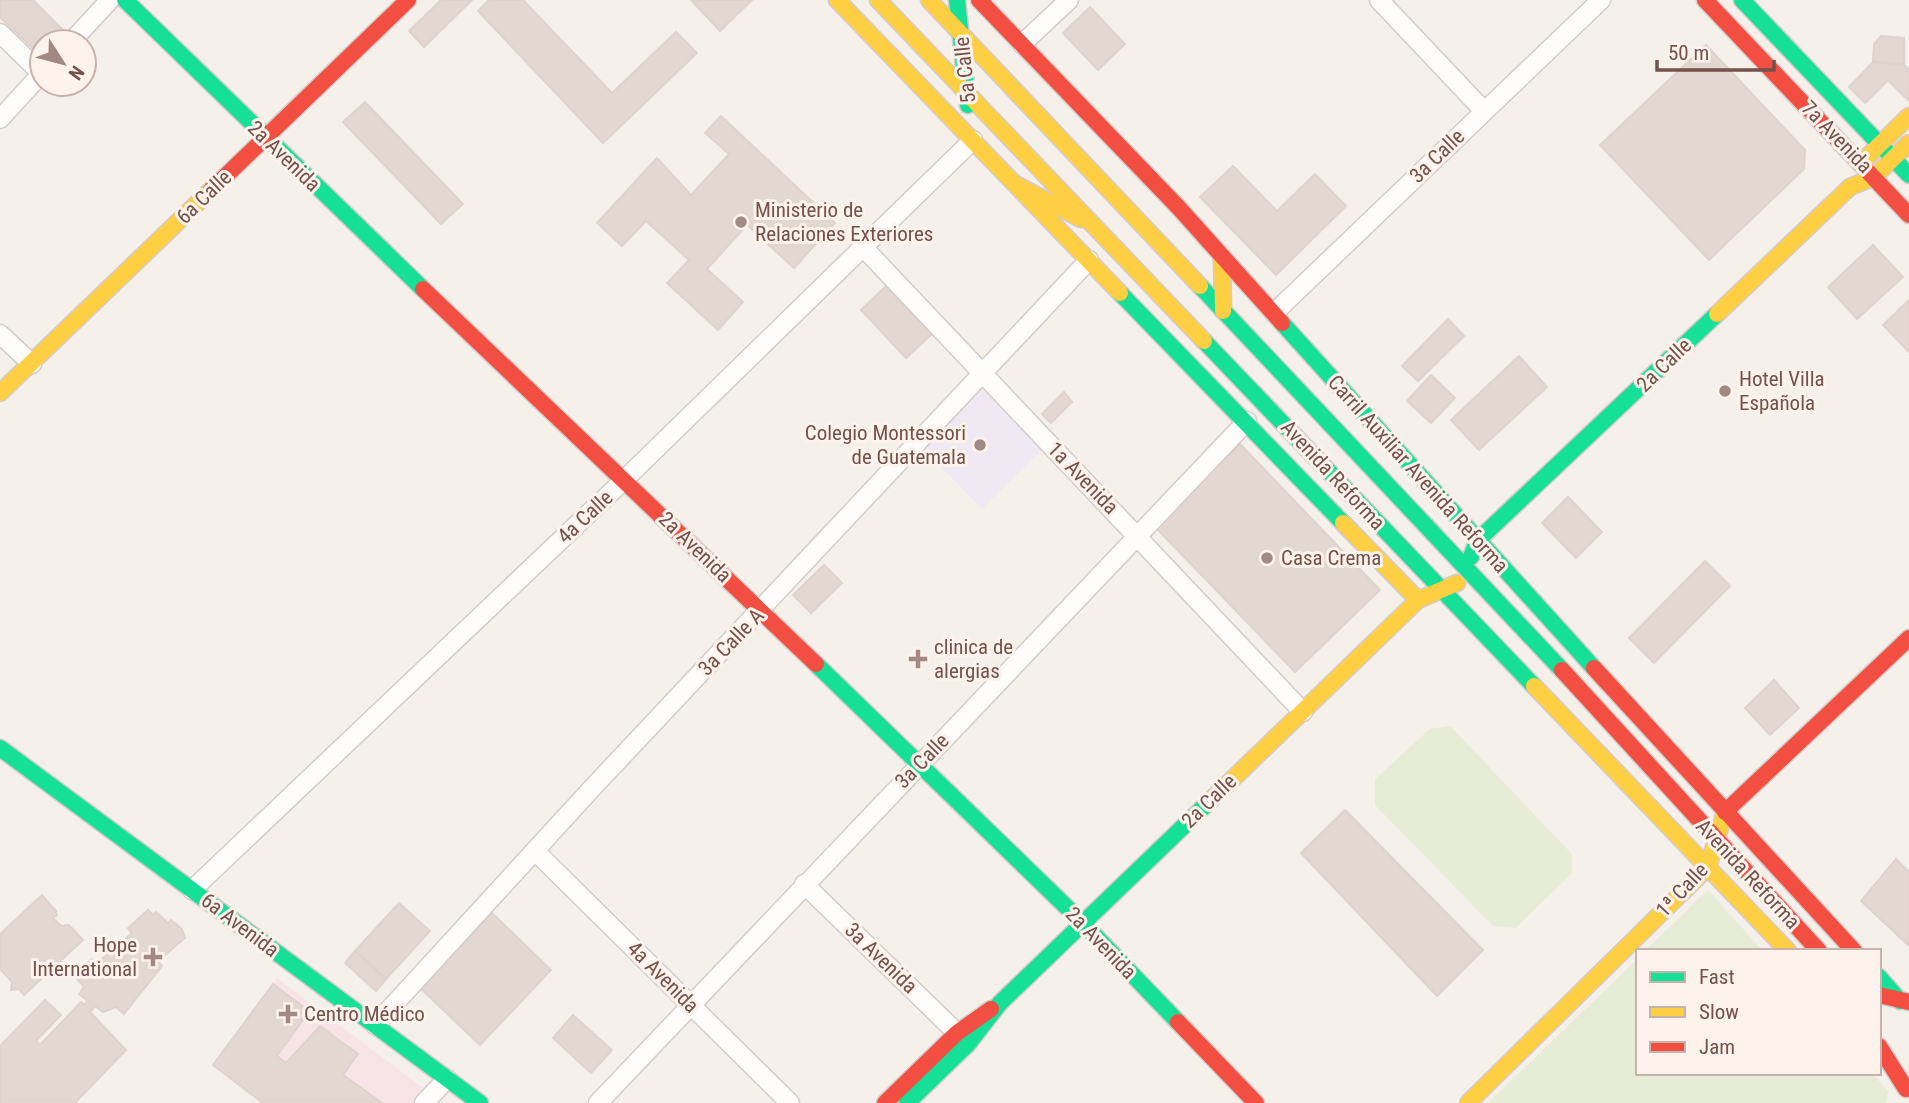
<svg xmlns="http://www.w3.org/2000/svg" width="1909" height="1103" viewBox="0 0 1909 1103" font-family="'Roboto Condensed',sans-serif">
<rect width="100%" height="100%" fill="#f6f0eb"/>
<polygon fill="#f0e8f2" points="977,381 1043,449 982,509 916,441"/>
<polygon fill="#f8e3e7" points="277,978 366,1045 426,1090 414,1103 263,1103 213,1065"/>
<g fill="#e7ecd6">
<polygon points="1450,726 1572,854 1572,873 1516,928 1493,926 1375,805 1375,779 1430,729"/>
<polygon points="1708,890 1763,951 1645,951"/>
<polygon points="1638,958 1638,1073 1872,1073 1888,1091 1886,1103 1488,1103"/>
</g>
<g fill="#e3d7d2" stroke="#dfd2cd" stroke-width="2">
<polygon points="0,0 33,0 65,32 56,42 42,42 42,57 0,17"/>
<polygon points="441,0 472,0 424,47 409,31"/>
<polygon points="489,0 523,0 612,93 676,32 697,53 603,143 478,11"/>
<polygon points="691,0 752,0 720,31"/>
<polygon points="1090,7 1125,44 1098,70 1063,33"/>
<polygon points="1881,36 1904,38 1904,65 1873,62 1874,44"/>
<polygon points="1706,45 1805,150 1804,169 1709,260 1600,145"/>
<polygon points="1873,62 1904,65 1909,70 1909,101 1888,80 1865,103 1849,87"/>
<polygon points="365,102 463,204 441,224 343,122"/>
<polygon points="721,116 835,223 794,268 747,225 707,269 743,302 718,330 667,283 689,260 646,221 622,246 597,223 657,158 691,195 729,154 705,133"/>
<polygon points="1233,166 1277,211 1315,174 1346,206 1276,275 1200,197"/>
<polygon points="1873,245 1903,277 1857,319 1828,287"/>
<polygon points="886,286 932,334 906,358 861,310"/>
<polygon points="1909,300 1909,352 1883,325"/>
<polygon points="1448,319 1464,336 1418,381 1402,366"/>
<polygon points="1519,356 1547,387 1479,450 1451,420"/>
<polygon points="1431,375 1455,398 1431,423 1407,401"/>
<polygon points="1064,392 1072,402 1051,423 1042,414"/>
<polygon points="1240,444 1380,590 1295,672 1155,527"/>
<polygon points="1568,497 1602,532 1576,558 1542,523"/>
<polygon points="1705,561 1730,586 1654,663 1629,638"/>
<polygon points="824,565 842,583 811,613 793,595"/>
<polygon points="1774,680 1799,708 1770,735 1745,708"/>
<polygon points="1345,810 1483,950 1437,996 1301,853"/>
<polygon points="1896,859 1909,872 1909,946 1861,901"/>
<polygon points="42,895 56,911 57,915 53,918 61,926 69,925 83,940 24,995 19,989 11,990 12,982 0,969 0,934"/>
<polygon points="399,903 430,931 386,979 355,951"/>
<polygon points="148,910 153,915 156,912 168,923 171,920 182,929 185,938 158,961 162,966 124,1014 116,1007 103,1012 95,1006 90,1012 126,1050 75,1103 0,1103 0,1046 45,1000 61,1015 36,1041 40,1045 81,1002 84,1005 88,1001 79,994 84,987 74,975 92,959 96,964 132,933 128,928"/>
<polygon points="492,913 551,970 480,1045 420,988"/>
<polygon points="355,951 386,979 376,991 345,963"/>
<polygon points="273,984 309,1011 277,1056 286,1063 320,1026 358,1054 343,1075 382,1103 263,1103 213,1065"/>
<polygon points="573,1015 612,1050 591,1073 553,1038"/>
</g>
<g fill="none" stroke-linecap="round" stroke-linejoin="round">
<defs>
<g id="street">
<polyline points="1379,0 1484,111"/>
<polyline points="0,33 42,74"/>
<polyline points="71,42 110,0"/>
<polyline points="1022,44 1069,0"/>
<polyline points="0,119 42,73"/>
<polyline points="862,246 1303,712"/>
<polyline points="1274,313 1601,0"/>
<polyline points="0,334 32,364"/>
<polyline points="535,851 790,1103"/>
<polyline points="804,884 957,1033"/>
<polyline points="192,890 624,480 973,140"/>
<polyline points="375,1025 595,785 1089,260"/>
<polyline points="424,1103 447,1079"/>
<polyline points="598,1103 1247,421"/>
</g>
<g id="fast">
<polyline points="125,0 423,289"/>
<polyline points="957,0 968,105"/>
<polyline points="1742,0 1909,175"/>
<polyline points="1200,286 1562,670"/>
<polyline points="1120,293 1343,523"/>
<polyline points="1282,323 1594,668"/>
<polyline points="1204,341 1534,686"/>
<polyline points="1471,557 1477,541 1717,314"/>
<polyline points="816,664 1082,922 1178,1022"/>
<polyline points="0,748 480,1103"/>
<polyline points="1879,977 1900,1001"/>
<polyline points="907,1103 968,1044 1000,1003 1214,797"/>
</g>
<g id="slow">
<polyline points="837,0 1120,293"/>
<polyline points="878,0 1204,341"/>
<polyline points="929,0 1200,286"/>
<polyline points="1865,159 1909,116"/>
<polyline points="1017,185 1081,219"/>
<polyline points="1222,258 1223,311"/>
<polyline points="1717,314 1850,187 1874,177 1909,143"/>
<polyline points="0,393 211,190"/>
<polyline points="1343,523 1418,600"/>
<polyline points="1534,686 1788,951"/>
<polyline points="1214,797 1418,600 1457,583"/>
<polyline points="1468,1103 1708,867 1725,812"/>
</g>
<g id="jam">
<polyline points="979,0 1179,208 1282,323"/>
<polyline points="1705,0 1909,215"/>
<polyline points="211,190 408,0"/>
<polyline points="423,289 816,664"/>
<polyline points="1594,668 1854,951"/>
<polyline points="1562,670 1819,951"/>
<polyline points="1725,812 1909,638"/>
<polyline points="1879,995 1909,1002"/>
<polyline points="1178,1022 1256,1103"/>
<polyline points="1879,1046 1906,1089"/>
<polyline points="885,1103 957,1033 991,1009"/>
</g>
</defs>
<use href="#street" stroke="#d5cbc8" stroke-width="21"/>
<use href="#fast" stroke="#d5cbc8" stroke-width="19"/>
<use href="#slow" stroke="#d5cbc8" stroke-width="19"/>
<use href="#jam" stroke="#d5cbc8" stroke-width="19"/>
<use href="#street" stroke="#fefdfc" stroke-width="18"/>
<use href="#fast" stroke="#16e098" stroke-width="16"/>
<use href="#slow" stroke="#ffcf43" stroke-width="16"/>
<use href="#jam" stroke="#f24e42" stroke-width="16"/>
</g>
<g fill="#a28983" stroke="#fef3ec" stroke-width="2.5">
<circle cx="741" cy="222" r="7"/>
<circle cx="1725" cy="391" r="7"/>
<circle cx="980" cy="445" r="7"/>
<circle cx="1267" cy="558" r="7"/>
<path d="M914.5 648.5h7v7h7v7h-7v7h-7v-7h-7v-7h7z"/>
<path d="M149.5 946.5h7v7h7v7h-7v7h-7v-7h-7v-7h7z"/>
<path d="M284.5 1003.5h7v7h7v7h-7v7h-7v-7h-7v-7h7z"/>
</g>
<g text-anchor="middle" dominant-baseline="central" stroke-width="6" stroke-linejoin="round" paint-order="stroke">
<g font-size="21" fill="#74524b" stroke="#fef3ec">
<text transform="translate(965 70) rotate(-96)">5a Calle</text>
<text transform="translate(1837 137) rotate(46)">7a Avenida</text>
<text transform="translate(284 156) rotate(44)">2a Avenida</text>
<text transform="translate(1437 156) rotate(-44)">3a Calle</text>
<text transform="translate(204 197) rotate(-44)">6a Calle</text>
<text transform="translate(1664 365) rotate(-44)">2a Calle</text>
<text transform="translate(1418 474) rotate(48)">Carril Auxiliar Avenida Reforma</text>
<text transform="translate(1333 475) rotate(47)">Avenida Reforma</text>
<text transform="translate(1083 478) rotate(46)">1a Avenida</text>
<text transform="translate(585 517) rotate(-43)">4a Calle</text>
<text transform="translate(695 547) rotate(44)">2a Avenida</text>
<text transform="translate(731 642) rotate(-46)">3a Calle A</text>
<text transform="translate(922 761) rotate(-46)">3a Calle</text>
<text transform="translate(1209 801) rotate(-44)">2a Calle</text>
<text transform="translate(1748 874) rotate(47)">Avenida Reforma</text>
<text transform="translate(1682 890) rotate(-47)">1ª Calle</text>
<text transform="translate(240 925) rotate(37)">6a Avenida</text>
<text transform="translate(1101 943) rotate(46)">2a Avenida</text>
<text transform="translate(881 958) rotate(44)">3a Avenida</text>
<text transform="translate(663 977) rotate(45)">4a Avenida</text>
</g>
<g font-size="21" fill="#74524b" stroke="#fef3ec" text-anchor="start">
<text x="755" y="210">Ministerio de<tspan x="755" dy="24">Relaciones Exteriores</tspan></text>
<text x="1739" y="379">Hotel Villa<tspan x="1739" dy="24">Española</tspan></text>
<text x="966" y="433" text-anchor="end">Colegio Montessori<tspan x="966" dy="24">de Guatemala</tspan></text>
<text x="1281" y="558">Casa Crema</text>
<text x="934" y="647">clinica de<tspan x="934" dy="24">alergias</tspan></text>
<text x="137" y="945" text-anchor="end">Hope<tspan x="137" dy="24">International</tspan></text>
<text x="304" y="1014">Centro Médico</text>
</g>
</g>
<rect x="1636" y="949" width="245" height="126" fill="#fef3ec" stroke="#c7b3ac" stroke-width="2"/>
<rect x="1650" y="972" width="35" height="10" fill="#16e098" stroke="#c7b3ac" stroke-width="2"/>
<text x="1699" y="984" font-size="21" fill="#74524b">Fast</text>
<rect x="1650" y="1007" width="35" height="10" fill="#ffcf43" stroke="#c7b3ac" stroke-width="2"/>
<text x="1699" y="1019" font-size="21" fill="#74524b">Slow</text>
<rect x="1650" y="1042" width="35" height="10" fill="#f24e42" stroke="#c7b3ac" stroke-width="2"/>
<text x="1699" y="1054" font-size="21" fill="#74524b">Jam</text>
<g transform="translate(63 63) rotate(126)"><circle r="33" fill="#fef3ec" stroke="#c7b3ac" stroke-width="2"/>
<path d="M0-5L12 26L0 18L-12 26Z" fill="#a28983"/>
<text y="-10" font-size="19" font-weight="bold" text-anchor="middle" fill="#74524b">N</text>
</g>
<path d="M1657 60v10h117v-10" fill="none" stroke="#74524b" stroke-width="3.5"/>
<text x="1668" y="60" font-size="21" fill="#74524b" stroke="#fef3ec" stroke-width="5" paint-order="stroke">50 m</text>
</svg>
